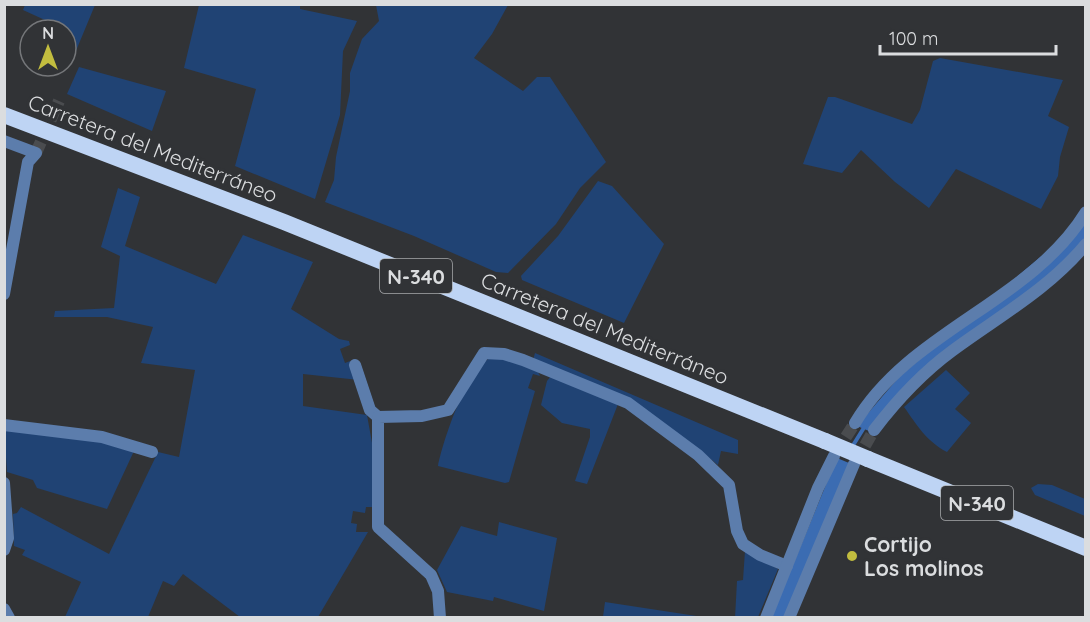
<svg xmlns="http://www.w3.org/2000/svg" width="1090" height="622" viewBox="0 0 1090 622" font-family="Quicksand,sans-serif">
<rect width="100%" height="100%" fill="#313336"/>
<g fill="#204374">
<polygon points="25,5 95,5 73,58 66,56 66,30 57,30 58,26 23,10"/>
<polygon points="199,5 300,5 300,9 357,21 343,51 340,115 315,199 235,166 256,89 184,68"/>
<polygon points="376,5 508,5 492,34 474,58 523,91 537,77 550,77 606,162 580,188 556,224 508,273 496,272 414,236 325,202 334,180 336,157 350,91 350,73 362,39 379,21"/>
<polygon points="940,58 1063,80 1048,116 1069,127 1060,157 1058,176 1041,209 956,169 929,208 895,182 861,150 842,173 803,164 828,97 835,97 912,124 920,110 933,61"/>
<polygon points="79,67 166,91 152,131 67,94"/>
<polygon points="598,181 612,186 664,244 624,323 522,280 521,276 558,236"/>
<polygon points="118,188 140,197 125,246 216,284 243,235 313,262 291,309 339,339 349,341 350,345 340,349 345,363 350,361 359,380 303,374 303,406 367,415 376,465 373,507 366,507 365,513 353,511 351,523 357,524 356,532 368,532 318,617 240,617 183,574 174,586 163,581 148,617 65,617 81,582 22,555 25,550 14,546 13,514 17,513 21,507 109,554 158,452 179,457 195,370 141,363 153,327 107,317 54,317 55,311 114,308 120,256 101,247"/>
<polygon points="535,353 738,440 738,454 721,451 718,465 687,440 533,360"/>
<path d="M492,357H505L538,372L540,376L533,374L528,388L535,391L509,482L505,483L438,466C443,441 467,367 492,357Z"/>
<path d="M946,370L970,393L955,409L971,423L947,452C926,441 917,425 904,407Z"/>
<polygon points="551,376 618,404 587,484 575,481 590,437 590,429 562,423 541,405 547,381"/>
<polygon points="4,428 99,440 134,451 107,509 37,488 33,480 7,472"/>
<polygon points="1038,484 1052,485 1085,499 1085,516 1035,495 1031,488"/>
<polygon points="499,522 557,538 544,611 494,597 493,601 447,592 437,570 461,526 497,536"/>
<polygon points="745,551 778,569 758,617 735,618 737,581 743,580"/>
<polygon points="605,602 703,617 603,617"/>
</g>
<g fill="#3b6cb2">
<polygon points="1085,219 1085,238 1065,263 984,324 869,431 857,426 899,377"/>
<polygon points="837,458 849,463 785,617 771,618"/>
</g>
<g fill="none" stroke-linecap="round" stroke-linejoin="round">
<polyline stroke="#3b6cb2" stroke-width="4" points="852,447 865,426"/>
<polyline stroke="#4a4c4f" stroke-width="12" stroke-dasharray="12 6" stroke-linecap="butt" points="36,153 59,101"/>
<g stroke="#4a4c4f" stroke-width="12" stroke-dasharray="12 6" stroke-linecap="butt">
<polyline points="836,452 855,423"/>
<polyline points="856,461 874,430"/>
</g>
<g stroke="#5c7dac" stroke-width="12">
<polyline points="4,141 36,153 28,162 4,294"/>
<polyline points="355,365 370,410 378,417"/>
<polyline points="4,425 102,437 152,452"/>
<polyline points="4,483 8,538 4,550"/>
<polyline points="4,609 9,618"/>
<polyline points="440,618 438,591 431,575 378,527 378,417 422,416 448,410 484,353 504,354 523,360 628,403 698,455 729,485 737,531 743,544 760,555 787,566"/>
</g>
<g stroke="#5c7dac" stroke-width="12">
<path d="M855,423C910,330 1030,303 1086,212"/>
<path d="M874,430C897,400 922,373 952,351C998,317 1049,289 1086,244"/>
<polyline points="766,618 818,488 834,456"/>
<polyline points="789,618 854,464"/>
</g>
<g stroke="#bed4f4" stroke-width="16">
<polyline points="4,115 284,222 825,441"/>
<polyline points="868,459 1086,548"/>
</g>
<polyline stroke="#bed4f4" stroke-width="16" points="825,441 868,459"/>
</g>
<circle fill="#c2bd3f" stroke="#313336" stroke-width="2" cx="852" cy="556" r="6"/>
<g text-anchor="middle" dominant-baseline="central" stroke-width="6" stroke-linejoin="round" paint-order="stroke">
<g fill="#313336" stroke="#a8aaac" stroke-width="1.5">
<rect x="380" y="259" width="72" height="34" rx="4.5"/>
<rect x="941" y="486" width="72" height="34" rx="4.5"/>
</g>
<g font-size="20" font-weight="bold" fill="#dbdddf">
<text x="416" y="276">N-340</text>
<text x="977" y="503">N-340</text>
</g>
<g font-size="21" fill="#dbdddf" stroke="#313336">
<text transform="translate(153 148) rotate(21)">Carretera del Mediterráneo</text>
<text transform="translate(605 328) rotate(22)">Carretera del Mediterráneo</text>
</g>
<g font-size="21" font-weight="bold" fill="#dbdddf" stroke="#313336" text-anchor="start">
<text x="864" y="544">Cortijo<tspan x="864" dy="24">Los molinos</tspan></text>
</g>
</g>
<rect width="1090" height="622" fill="none" stroke="#dbdddf" stroke-width="12"/>
<g transform="translate(48 48)"><circle r="28" fill="#313336" stroke="#75777a" stroke-width="1.5"/>
<path d="M0-4.5L10 22L0 15L-10 22Z" fill="#c2bd3f"/>
<text y="-9" font-size="16" font-weight="bold" text-anchor="middle" fill="#dbdddf">N</text>
</g>
<path d="M880 45v9h176v-9" fill="none" stroke="#dbdddf" stroke-width="3"/>
<text x="889" y="45" font-size="18" fill="#dbdddf" stroke="#313336" stroke-width="4.5" paint-order="stroke">100 m</text>
</svg>
